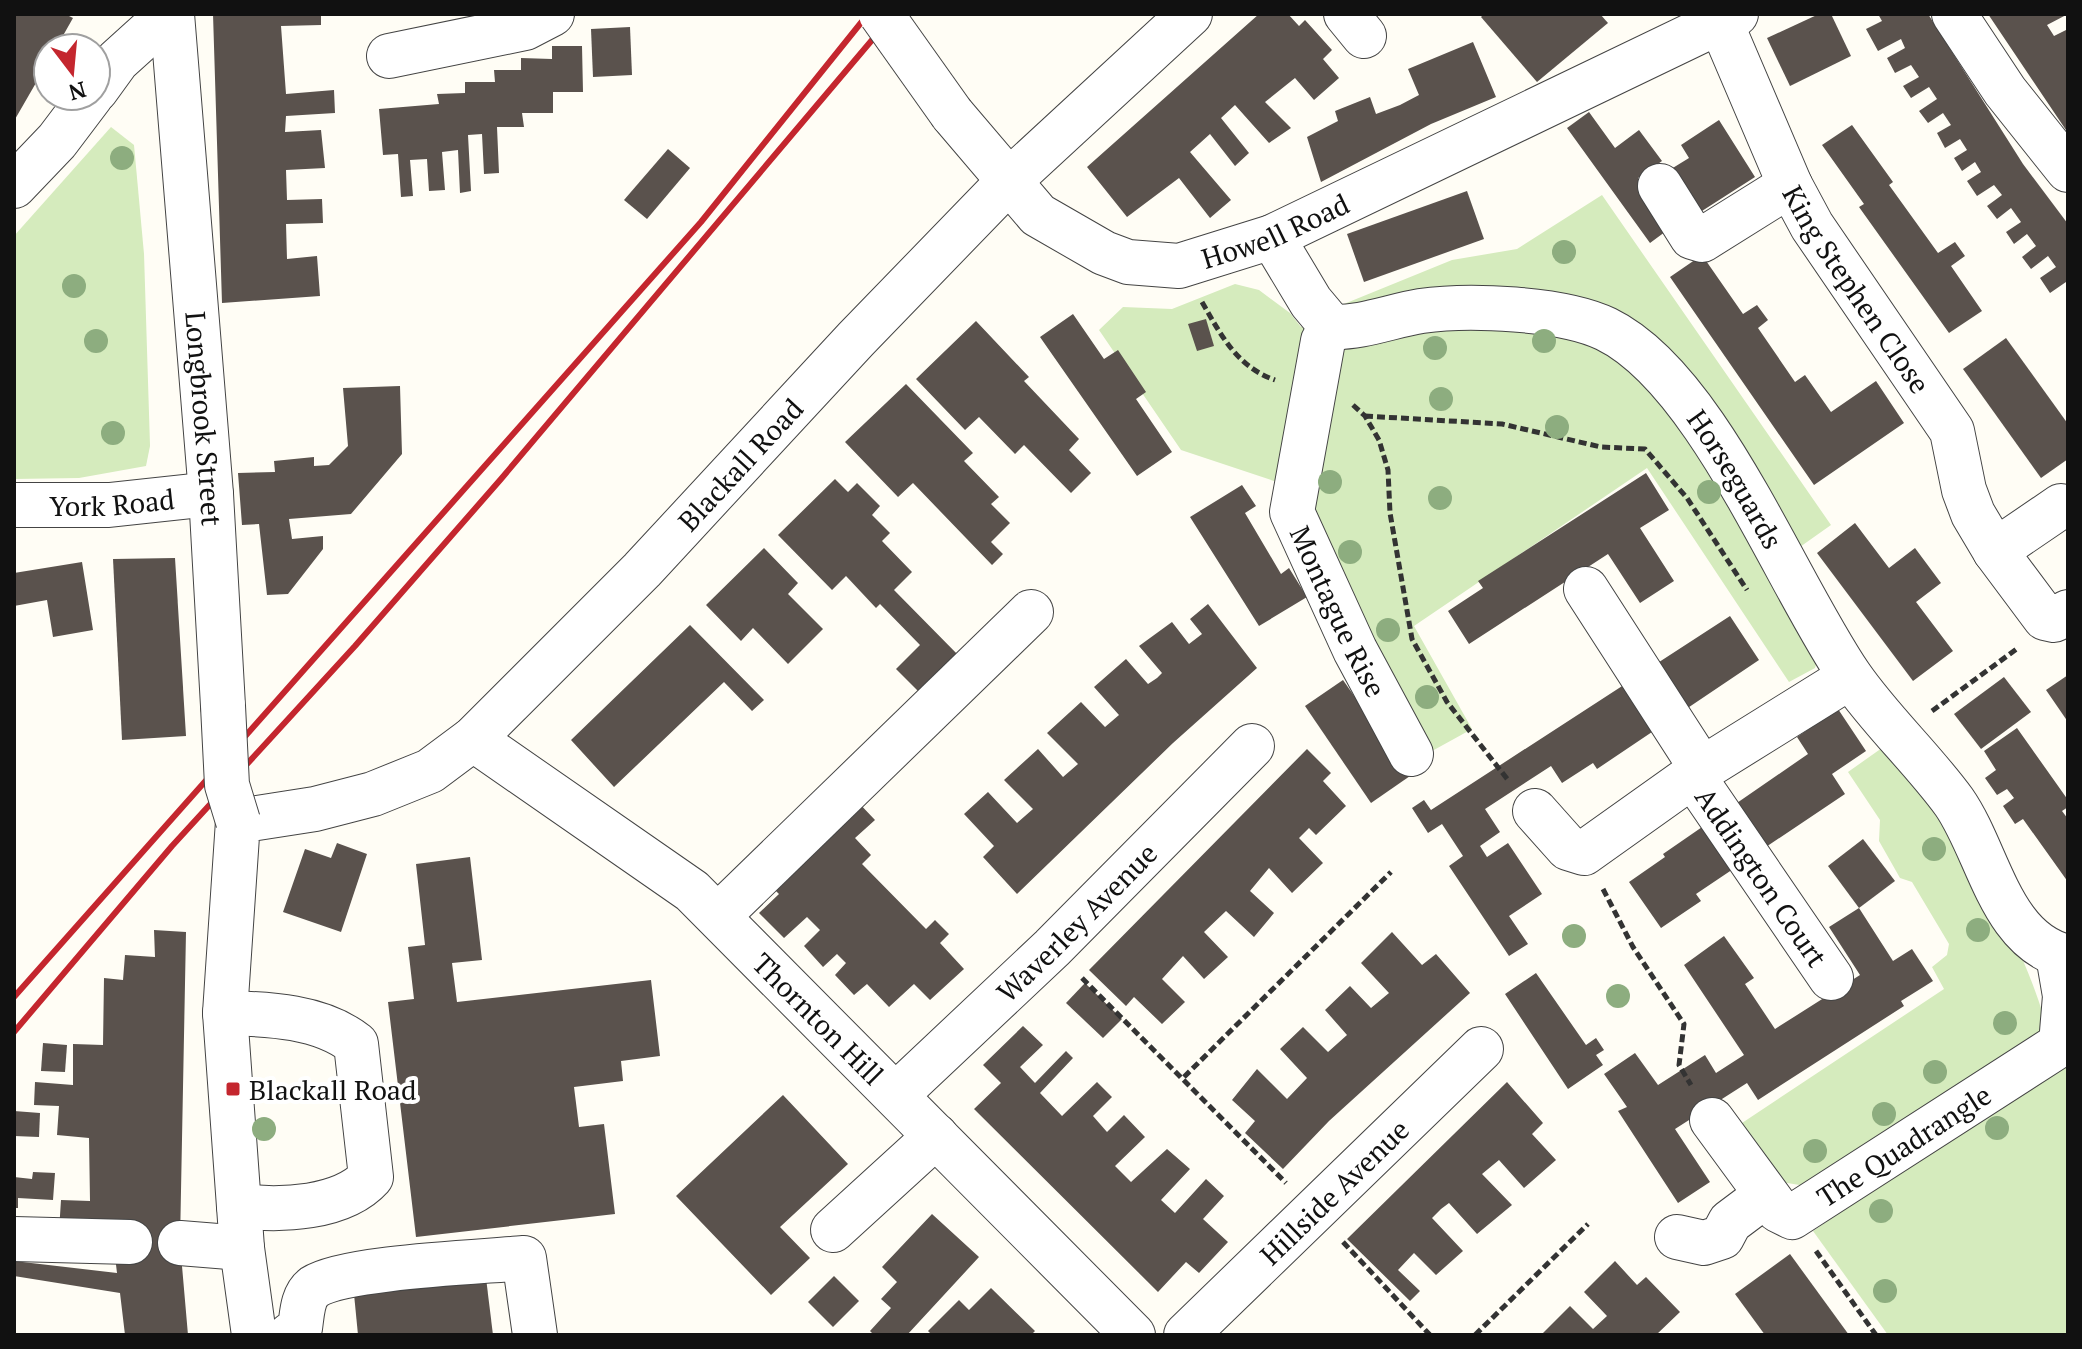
<svg xmlns="http://www.w3.org/2000/svg" width="2082" height="1349" viewBox="0 0 2082 1349" font-family="'PT Serif',serif">
<rect width="100%" height="100%" fill="#fffdf5"/>
<g fill="#d5ebbd">
<polygon points="111,127 134,145 144,254 150,446 146,466 79,478 14,479 14,236"/>
<polygon points="1602,195 1831,525 1776,564 1823,641 1815,668 1789,682 1647,468 1414,626 1472,729 1423,756 1283,484 1181,450 1099,330 1123,307 1172,309 1235,284 1259,290 1290,313 1301,327 1339,306 1452,260 1517,249"/>
<path d="M1889,743C1952,822 2017,925 2045,1021L2032,1050L1812,1187L1781,1182L1742,1123L1944,989L1932,967L1947,955L1949,944L1912,882L1900,878L1879,841L1880,820L1848,772Z"/>
<polygon points="2062,1060 2068,1068 2068,1335 1888,1335 1813,1231"/>
</g>
<g fill="#5a524d">
<polygon points="14,14 65,14 73,18 56,48 48,48 48,62 14,121"/>
<polygon points="213,14 321,14 321,25 281,26 286,94 334,90 335,113 286,116 285,132 321,130 325,168 286,170 287,200 322,199 323,223 286,224 287,259 317,256 320,296 222,303"/>
<polygon points="1259,14 1288,14 1299,26 1305,20 1332,50 1323,59 1339,78 1314,100 1295,78 1265,102 1291,128 1269,143 1235,105 1221,118 1249,153 1235,166 1210,134 1190,152 1231,200 1210,218 1179,178 1127,217 1087,167"/>
<polygon points="1484,14 1600,14 1608,23 1537,82 1481,17"/>
<polygon points="1819,14 1831,14 1851,56 1790,86 1767,38"/>
<polygon points="1878,14 1928,14 2023,164 2068,224 2068,284 2066,282 2050,293 2040,278 2056,267 2048,256 2031,269 2022,257 2036,246 2027,234 2014,244 2006,232 2021,222 2011,208 1997,219 1987,206 2002,195 1994,185 1977,196 1967,181 1981,172 1975,162 1962,171 1954,158 1967,150 1960,139 1945,148 1937,133 1951,125 1943,113 1928,123 1919,111 1937,99 1929,87 1911,98 1903,86 1919,77 1911,65 1895,73 1887,58 1905,48 1901,39 1878,51 1866,29 1882,21"/>
<polygon points="1988,14 2068,14 2047,25 2054,36 2068,29 2068,133"/>
<polygon points="630,27 632,75 593,77 591,29"/>
<polygon points="1473,42 1496,97 1431,124 1321,182 1307,137 1338,121 1335,111 1370,97 1376,114 1400,105 1419,95 1408,69"/>
<polygon points="552,46 582,46 583,92 553,92 553,113 522,113 524,127 497,127 499,173 484,174 482,134 468,135 471,191 460,193 458,150 442,152 445,190 429,191 427,159 410,160 413,196 401,197 398,154 383,155 379,109 439,104 437,94 465,93 465,82 495,82 494,70 521,70 521,58 552,59"/>
<polygon points="1589,112 1615,148 1639,130 1662,161 1638,178 1673,226 1650,243 1567,128"/>
<polygon points="1719,120 1755,177 1691,218 1663,174 1689,158 1681,145"/>
<polygon points="1852,125 1893,182 1889,185 1938,253 1955,242 1965,256 1951,266 1982,311 1949,333 1859,207 1864,204 1822,145"/>
<polygon points="668,149 690,168 647,219 624,200"/>
<polygon points="1467,191 1484,239 1364,282 1347,234"/>
<polygon points="1702,255 1743,314 1757,305 1768,320 1758,328 1795,382 1805,375 1831,412 1876,381 1904,423 1814,485 1670,277"/>
<polygon points="1073,314 1104,359 1118,350 1146,392 1136,399 1172,452 1137,476 1040,337"/>
<polygon points="1206,319 1214,346 1197,351 1188,324"/>
<polygon points="976,321 1029,377 1024,381 1079,439 1069,450 1091,473 1071,493 1024,445 1015,454 979,417 965,430 916,379"/>
<polygon points="2006,338 2068,424 2068,459 2041,478 1963,369"/>
<polygon points="906,384 973,453 964,461 999,497 991,504 1010,523 991,542 1003,554 992,565 913,483 898,497 845,442"/>
<polygon points="400,386 402,454 351,514 289,519 292,539 323,536 323,549 288,594 267,595 259,524 242,525 238,473 275,472 274,461 314,457 314,466 329,465 348,446 343,388"/>
<polygon points="1646,473 1669,510 1640,528 1674,581 1640,603 1608,554 1469,644 1448,611 1483,588 1478,581"/>
<polygon points="835,479 848,492 857,483 880,506 872,515 890,533 882,541 912,572 894,590 962,659 924,697 896,669 920,645 880,604 876,608 846,576 832,590 778,535"/>
<polygon points="1242,485 1256,506 1245,513 1281,574 1289,568 1307,597 1259,626 1190,517"/>
<polygon points="1855,523 1889,568 1915,548 1941,583 1916,602 1953,651 1913,681 1817,553"/>
<polygon points="764,548 798,583 788,594 823,629 788,664 753,628 741,641 706,605"/>
<polygon points="175,558 186,736 122,740 113,559"/>
<polygon points="82,562 93,630 53,637 47,600 14,606 14,573"/>
<polygon points="1208,604 1257,668 1173,743 1017,894 983,857 994,846 964,814 988,792 1017,823 1033,809 1004,780 1038,749 1063,777 1078,764 1047,733 1081,702 1105,727 1119,715 1094,687 1126,659 1148,684 1157,678 1162,673 1139,646 1172,622 1189,644 1202,634 1190,619"/>
<polygon points="1730,616 1759,660 1597,769 1593,763 1562,783 1551,766 1485,809 1500,832 1480,846 1487,857 1508,843 1542,894 1509,916 1528,944 1509,956 1449,866 1463,856 1442,824 1428,833 1412,808 1424,800 1431,810"/>
<polygon points="690,625 764,700 752,711 724,682 614,787 571,740"/>
<polygon points="2068,675 2068,722 2046,690"/>
<polygon points="2004,677 2031,712 1981,749 1954,714"/>
<polygon points="1343,680 1410,776 1371,803 1305,706"/>
<polygon points="1838,709 1866,751 1832,774 1845,794 1696,894 1701,901 1661,928 1629,882 1665,857 1663,854 1808,754 1797,737"/>
<polygon points="2017,728 2068,800 2068,807 2062,811 2068,819 2068,882 2023,819 2015,824 2003,806 2014,798 2007,789 1997,795 1985,778 1996,770 1984,751"/>
<polygon points="1307,749 1331,773 1323,781 1346,806 1316,835 1309,828 1299,838 1323,863 1292,893 1269,868 1250,891 1274,913 1254,937 1226,911 1204,932 1228,957 1204,979 1183,956 1162,979 1185,1002 1162,1024 1134,997 1126,1006 1089,970"/>
<polygon points="856,800 875,820 855,838 871,855 862,864 926,929 935,920 949,934 940,943 964,969 930,1000 914,984 889,1007 867,984 854,995 835,975 846,963 837,954 823,967 804,946 820,930 807,917 784,938 759,913 779,894 770,885"/>
<polygon points="1863,839 1895,881 1859,908 1828,866"/>
<polygon points="337,843 367,854 341,932 283,912 305,849 331,858"/>
<polygon points="470,857 482,960 452,963 457,1002 651,980 660,1056 621,1061 623,1081 574,1087 579,1127 604,1124 615,1214 416,1237 388,1002 414,999 408,947 425,945 416,864"/>
<polygon points="1859,908 1893,961 1912,949 1933,981 1901,1001 1904,1006 1758,1100 1747,1083 1675,1129 1710,1182 1678,1203 1618,1111 1627,1107 1604,1074 1635,1053 1658,1085 1705,1055 1716,1073 1744,1055 1684,965 1724,936 1754,978 1745,984 1775,1029 1860,975 1829,927"/>
<polygon points="154,930 186,932 180,1243 188,1335 125,1335 120,1293 14,1276 14,1261 117,1273 114,1248 59,1231 61,1200 90,1201 89,1138 57,1135 59,1106 34,1105 35,1082 73,1085 73,1044 103,1045 104,978 123,980 125,955 155,957"/>
<polygon points="1392,932 1422,965 1436,954 1470,993 1329,1121 1283,1169 1245,1133 1255,1121 1232,1100 1257,1069 1287,1099 1307,1078 1280,1049 1303,1027 1328,1052 1347,1035 1325,1010 1350,986 1371,1008 1389,993 1361,963"/>
<polygon points="1536,973 1586,1045 1596,1038 1604,1050 1596,1055 1603,1065 1568,1089 1505,994"/>
<polygon points="1085,983 1122,1019 1103,1038 1066,1003"/>
<polygon points="1023,1026 1043,1045 1020,1067 1035,1083 1066,1051 1073,1058 1040,1093 1062,1116 1097,1082 1112,1097 1093,1116 1107,1132 1124,1115 1145,1137 1115,1166 1131,1182 1167,1149 1190,1169 1161,1200 1175,1213 1206,1179 1224,1196 1203,1219 1228,1242 1199,1273 1186,1262 1158,1292 974,1109 1001,1083 983,1065"/>
<polygon points="43,1043 67,1045 65,1072 41,1071"/>
<polygon points="1507,1082 1543,1123 1532,1134 1556,1160 1524,1188 1499,1160 1482,1174 1512,1205 1477,1234 1449,1203 1441,1209 1432,1218 1463,1251 1436,1275 1414,1253 1398,1270 1420,1291 1410,1301 1347,1239"/>
<polygon points="783,1095 848,1164 780,1227 810,1258 771,1295 676,1196"/>
<polygon points="14,1111 40,1113 39,1137 14,1136"/>
<polygon points="33,1172 55,1173 53,1200 18,1198 18,1208 14,1208 14,1177 32,1179"/>
<polygon points="932,1214 979,1257 907,1335 874,1335 870,1331 891,1308 881,1299 897,1282 882,1267"/>
<polygon points="1790,1254 1849,1335 1765,1335 1735,1294"/>
<polygon points="1615,1261 1637,1285 1646,1277 1680,1312 1656,1335 1541,1335 1570,1306 1593,1329 1607,1316 1584,1292"/>
<polygon points="834,1276 859,1301 833,1327 808,1302"/>
<polygon points="486,1278 493,1335 358,1335 354,1294"/>
<polygon points="991,1288 1035,1331 1031,1335 932,1335 928,1331 959,1300 969,1310"/>
</g>
<g fill="none" stroke-linecap="round" stroke-linejoin="round">
<defs>
<g id="minor">
<path id="s1" d="M172,14L211,494L223,706"/>
<polyline points="1346,14 1364,36"/>
<polyline points="1954,14 2005,91 2068,170"/>
<path id="s2" d="M1720,21L1790,185L1812,226L1952,431L1964,490L1973,514L1995,551L2045,618L2054,620L2068,612"/>
<polyline points="389,56 525,28 552,14"/>
<polyline points="96,90 117,61 169,14"/>
<path id="s3" d="M952,114L1038,215L1104,253L1128,262L1179,266L1272,237L1736,14"/>
<polyline points="14,186 57,141 91,96"/>
<polyline points="1660,186 1692,237 1702,240 1790,185"/>
<path id="s4" d="M1272,237L1311,302L1332,327C1362,328 1391,316 1421,311C1468,304 1563,308 1606,329C1707,378 1785,581 1850,676C1881,721 1922,758 1954,802C1989,852 2000,942 2068,957"/>
<path id="s5" d="M1332,327L1323,341L1292,512L1355,650L1411,754"/>
<path id="s6" d="M14,505H109L211,494"/>
<polyline points="1995,551 2061,506"/>
<polyline points="1586,589 1702,769"/>
<path id="s7" d="M473,739L692,891L1133,1335"/>
<path id="s8" d="M1693,776L1831,978"/>
<polyline points="1535,811 1568,848 1584,853 1702,769 1850,677"/>
<polyline points="718,916 1031,612"/>
<path d="M225,1013C269,1014 321,1016 356,1044L371,1177C342,1209 281,1211 239,1206"/>
<path id="s9" d="M896,1095L1052,948L1252,746"/>
<path id="s10" d="M1712,1120L1778,1210L1792,1217L2061,1044L2065,996L2058,955"/>
<polyline points="833,1230 936,1136"/>
<polyline points="1677,1237 1704,1243 1722,1237 1730,1222 1766,1195"/>
<polyline points="14,1239 130,1242"/>
<polyline points="180,1243 242,1248"/>
<path id="s11" d="M254,1335L242,1248L225,1013L238,821L315,809L373,794L430,771L473,739L642,570L856,339L1008,182L1190,14"/>
<path d="M290,1335L300,1328C302,1315 302,1296 314,1287C344,1267 482,1262 524,1258L535,1335"/>
<path id="s12" d="M1186,1335L1481,1049"/>
</g>
</defs>
<use href="#minor" stroke="#444" stroke-width="46"/>
<g stroke="#333" stroke-width="5" stroke-dasharray="8 4" stroke-linecap="butt">
<path d="M1202,302C1221,335 1237,367 1275,380"/>
<polyline points="1353,405 1365,416 1379,440 1388,470 1390,513 1412,639 1447,702 1508,780"/>
<polyline points="1365,416 1502,424 1601,447 1645,449 1687,498 1747,590"/>
<polyline points="1932,711 2018,648"/>
<polyline points="1603,889 1633,947 1684,1024 1679,1065 1691,1085"/>
<polyline points="1082,978 1286,1183"/>
<polyline points="1184,1077 1391,872"/>
<polyline points="1343,1242 1430,1335"/>
<polyline points="1816,1251 1876,1335"/>
<polyline points="1475,1335 1588,1224"/>
</g>
<use href="#minor" stroke="#fff" stroke-width="44"/>
<g stroke="#c4262e" stroke-width="6">
<polyline points="14,997 701,222 868,14"/>
<polyline points="14,1032 172,846 355,646 501,479 894,14"/>
</g>
<defs>
<g id="minor-bridge">
<polyline points="881,14 952,114"/>
<polyline points="223,706 227,785 238,821"/>
</g>
</defs>
<use href="#minor-bridge" stroke="#444" stroke-width="46" stroke-linecap="butt"/>
<use href="#minor-bridge" stroke="#fff" stroke-width="44"/>
</g>
<g fill="#8dad7f">
<circle cx="122" cy="158" r="12"/>
<circle cx="1564" cy="252" r="12"/>
<circle cx="74" cy="286" r="12"/>
<circle cx="96" cy="341" r="12"/>
<circle cx="1544" cy="341" r="12"/>
<circle cx="1435" cy="348" r="12"/>
<circle cx="1441" cy="399" r="12"/>
<circle cx="1557" cy="427" r="12"/>
<circle cx="113" cy="433" r="12"/>
<circle cx="1330" cy="482" r="12"/>
<circle cx="1709" cy="492" r="12"/>
<circle cx="1440" cy="498" r="12"/>
<circle cx="1350" cy="552" r="12"/>
<circle cx="1388" cy="630" r="12"/>
<circle cx="1427" cy="697" r="12"/>
<circle cx="1934" cy="849" r="12"/>
<circle cx="1978" cy="930" r="12"/>
<circle cx="1574" cy="936" r="12"/>
<circle cx="1618" cy="996" r="12"/>
<circle cx="2005" cy="1023" r="12"/>
<circle cx="1935" cy="1072" r="12"/>
<circle cx="1884" cy="1114" r="12"/>
<circle cx="1997" cy="1128" r="12"/>
<circle cx="264" cy="1129" r="12"/>
<circle cx="1815" cy="1151" r="12"/>
<circle cx="1881" cy="1211" r="12"/>
<circle cx="1885" cy="1291" r="12"/>
</g>
<rect fill="#c4262e" stroke="#fff" stroke-width="3" x="225" y="1081" width="16" height="16" rx="4"/>
<g text-anchor="middle" dominant-baseline="central" stroke-width="8" stroke-linejoin="round" paint-order="stroke">
<g font-size="28" fill="#111" stroke="#fff">
<text stroke="none"><textPath href="#s3" startOffset="388">Howell Road</textPath></text>
<text stroke="none"><textPath href="#s2" startOffset="302">King Stephen Close</textPath></text>
<text stroke="none"><textPath href="#s1" startOffset="406">Longbrook Street</textPath></text>
<text stroke="none"><textPath href="#s11" startOffset="1152">Blackall Road</textPath></text>
<text stroke="none"><textPath href="#s4" startOffset="588">Horseguards</textPath></text>
<text stroke="none"><textPath href="#s6" startOffset="98">York Road</textPath></text>
<text stroke="none"><textPath href="#s5" startOffset="300">Montague Rise</textPath></text>
<text stroke="none"><textPath href="#s8" startOffset="122">Addington Court</textPath></text>
<text stroke="none"><textPath href="#s9" startOffset="250">Waverley Avenue</textPath></text>
<text stroke="none"><textPath href="#s7" startOffset="446">Thornton Hill</textPath></text>
<text stroke="none"><textPath href="#s10" startOffset="260">The Quadrangle</textPath></text>
<text stroke="none"><textPath href="#s12" startOffset="206">Hillside Avenue</textPath></text>
</g>
<g font-size="28" fill="#111" stroke="#fff" text-anchor="start">
<text x="249" y="1089">Blackall Road</text>
</g>
</g>
<rect width="2082" height="1349" fill="none" stroke="#111111" stroke-width="32"/>
<g transform="translate(72 72) rotate(164)"><circle r="38" fill="#ffffff" stroke="#a0a0a0" stroke-width="2"/>
<path d="M0-6L14 30L0 20L-14 30Z" fill="#c4262e"/>
<text y="-12" font-size="22" font-weight="bold" text-anchor="middle" fill="#111111">N</text>
</g>
</svg>
